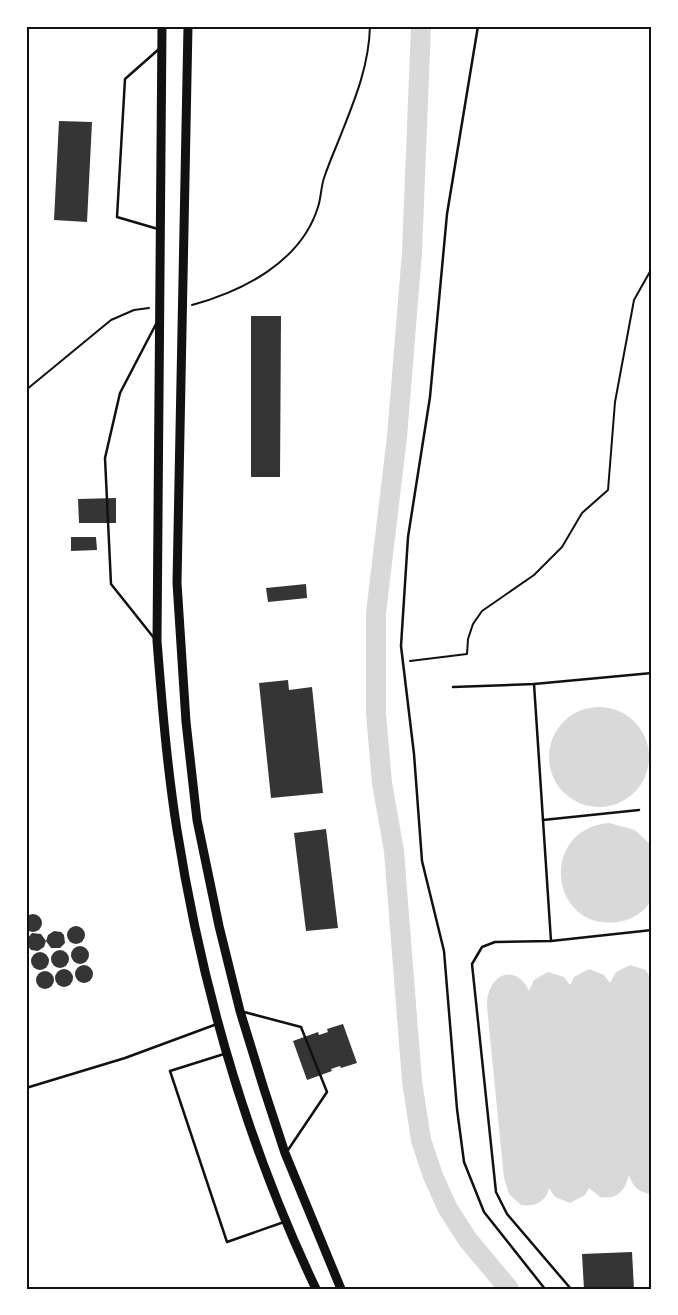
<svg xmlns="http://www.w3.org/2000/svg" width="678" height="1315" viewBox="0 0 678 1315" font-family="'Nunito Sans',sans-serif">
<rect width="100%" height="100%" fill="#fff"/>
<g fill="#d9d9d9">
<circle cx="599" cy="757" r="50"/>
<path d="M609,823L635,830L652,846V900C644,912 631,921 617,922C550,931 538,829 609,823Z"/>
<path d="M630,965L646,970L652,982V1194C639,1193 633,1187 629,1175C625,1191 617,1200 600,1197L589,1188L585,1195L570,1203L555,1197L549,1188C546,1202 535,1207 521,1205L509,1194L504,1178L487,1007C486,974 516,962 529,991L534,980L548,972L564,977L570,985L574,977L589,969L604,975L610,983L616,972Z"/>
</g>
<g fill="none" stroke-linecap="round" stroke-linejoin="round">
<polyline stroke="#d9d9d9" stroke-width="20" points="421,26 412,252 397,437 376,613 376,714 382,783 394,851 412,1081 421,1140 433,1176 448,1209 468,1240 509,1289"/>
</g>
<g fill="#353535">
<polygon points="59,121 92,122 87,222 54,220"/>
<polygon points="251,316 281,316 280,477 251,477"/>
<polygon points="116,498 116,523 79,523 78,499"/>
<polygon points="71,537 96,537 97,550 71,551"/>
<polygon points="306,584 307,598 268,602 266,588"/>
<polygon points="288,680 289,690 312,687 323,793 271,798 259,683"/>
<polygon points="326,829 338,928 306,931 294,833"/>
<circle cx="33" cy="923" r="9"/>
<circle cx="76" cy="935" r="9"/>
<polygon points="54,931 61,932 64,935 65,943 60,948 51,948 46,941 44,947 38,951 31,950 28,946 27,939 32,933 41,934 46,941 48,935"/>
<circle cx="80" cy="955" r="9"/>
<circle cx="60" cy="959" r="9"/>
<circle cx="40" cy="961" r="9"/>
<circle cx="84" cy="974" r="9"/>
<circle cx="64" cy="978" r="9"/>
<circle cx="45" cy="980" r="9"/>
<polygon points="343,1024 357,1063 341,1068 340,1066 331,1069 332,1071 307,1080 293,1041 318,1032 319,1035 328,1032 327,1029"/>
<polygon points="632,1252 634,1289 584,1289 582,1254"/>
</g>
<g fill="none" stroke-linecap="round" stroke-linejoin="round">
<g stroke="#111" stroke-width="2">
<path d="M192,305C243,291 301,262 318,207C321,198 321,187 324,178C328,166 333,154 338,142C353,104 369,68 370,26"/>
<polyline points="26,390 111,320 134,310 149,308"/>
<polyline points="410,661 467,654 468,639 473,624 482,611 534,575 562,547 582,513 608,490 615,402 634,300 652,268"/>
</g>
<g stroke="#111" stroke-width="2.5">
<polyline points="478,26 447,214 430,397 408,537 401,646 414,754 422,861 444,951 457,1109 464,1162 484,1212 545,1289"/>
<polyline points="158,229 117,217 125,79 159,49"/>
<polyline points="154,638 111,584 105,458 120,393 156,324"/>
<polyline points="534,684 551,941"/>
<polyline points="453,687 534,684 652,673"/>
<polyline points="543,820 639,810"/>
<polyline points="244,1012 301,1027 327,1092 288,1150"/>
<polyline points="224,1054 170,1071 227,1242 284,1222"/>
<polyline points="26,1088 125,1058 217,1024"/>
<polyline points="571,1289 507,1214 496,1192 472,964 482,947 495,942 551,941 652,930"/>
</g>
<g stroke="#111" stroke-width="9">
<path d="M162,26L157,641C162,704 167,767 177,830C202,988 247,1144 316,1289"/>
<polyline points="188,26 177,583 186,722 197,820 219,926 240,1011 264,1089 285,1153 341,1289"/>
</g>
</g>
<rect width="678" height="1315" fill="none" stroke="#ffffff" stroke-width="55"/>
<rect x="28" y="28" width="622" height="1260" fill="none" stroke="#111" stroke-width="2"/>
</svg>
